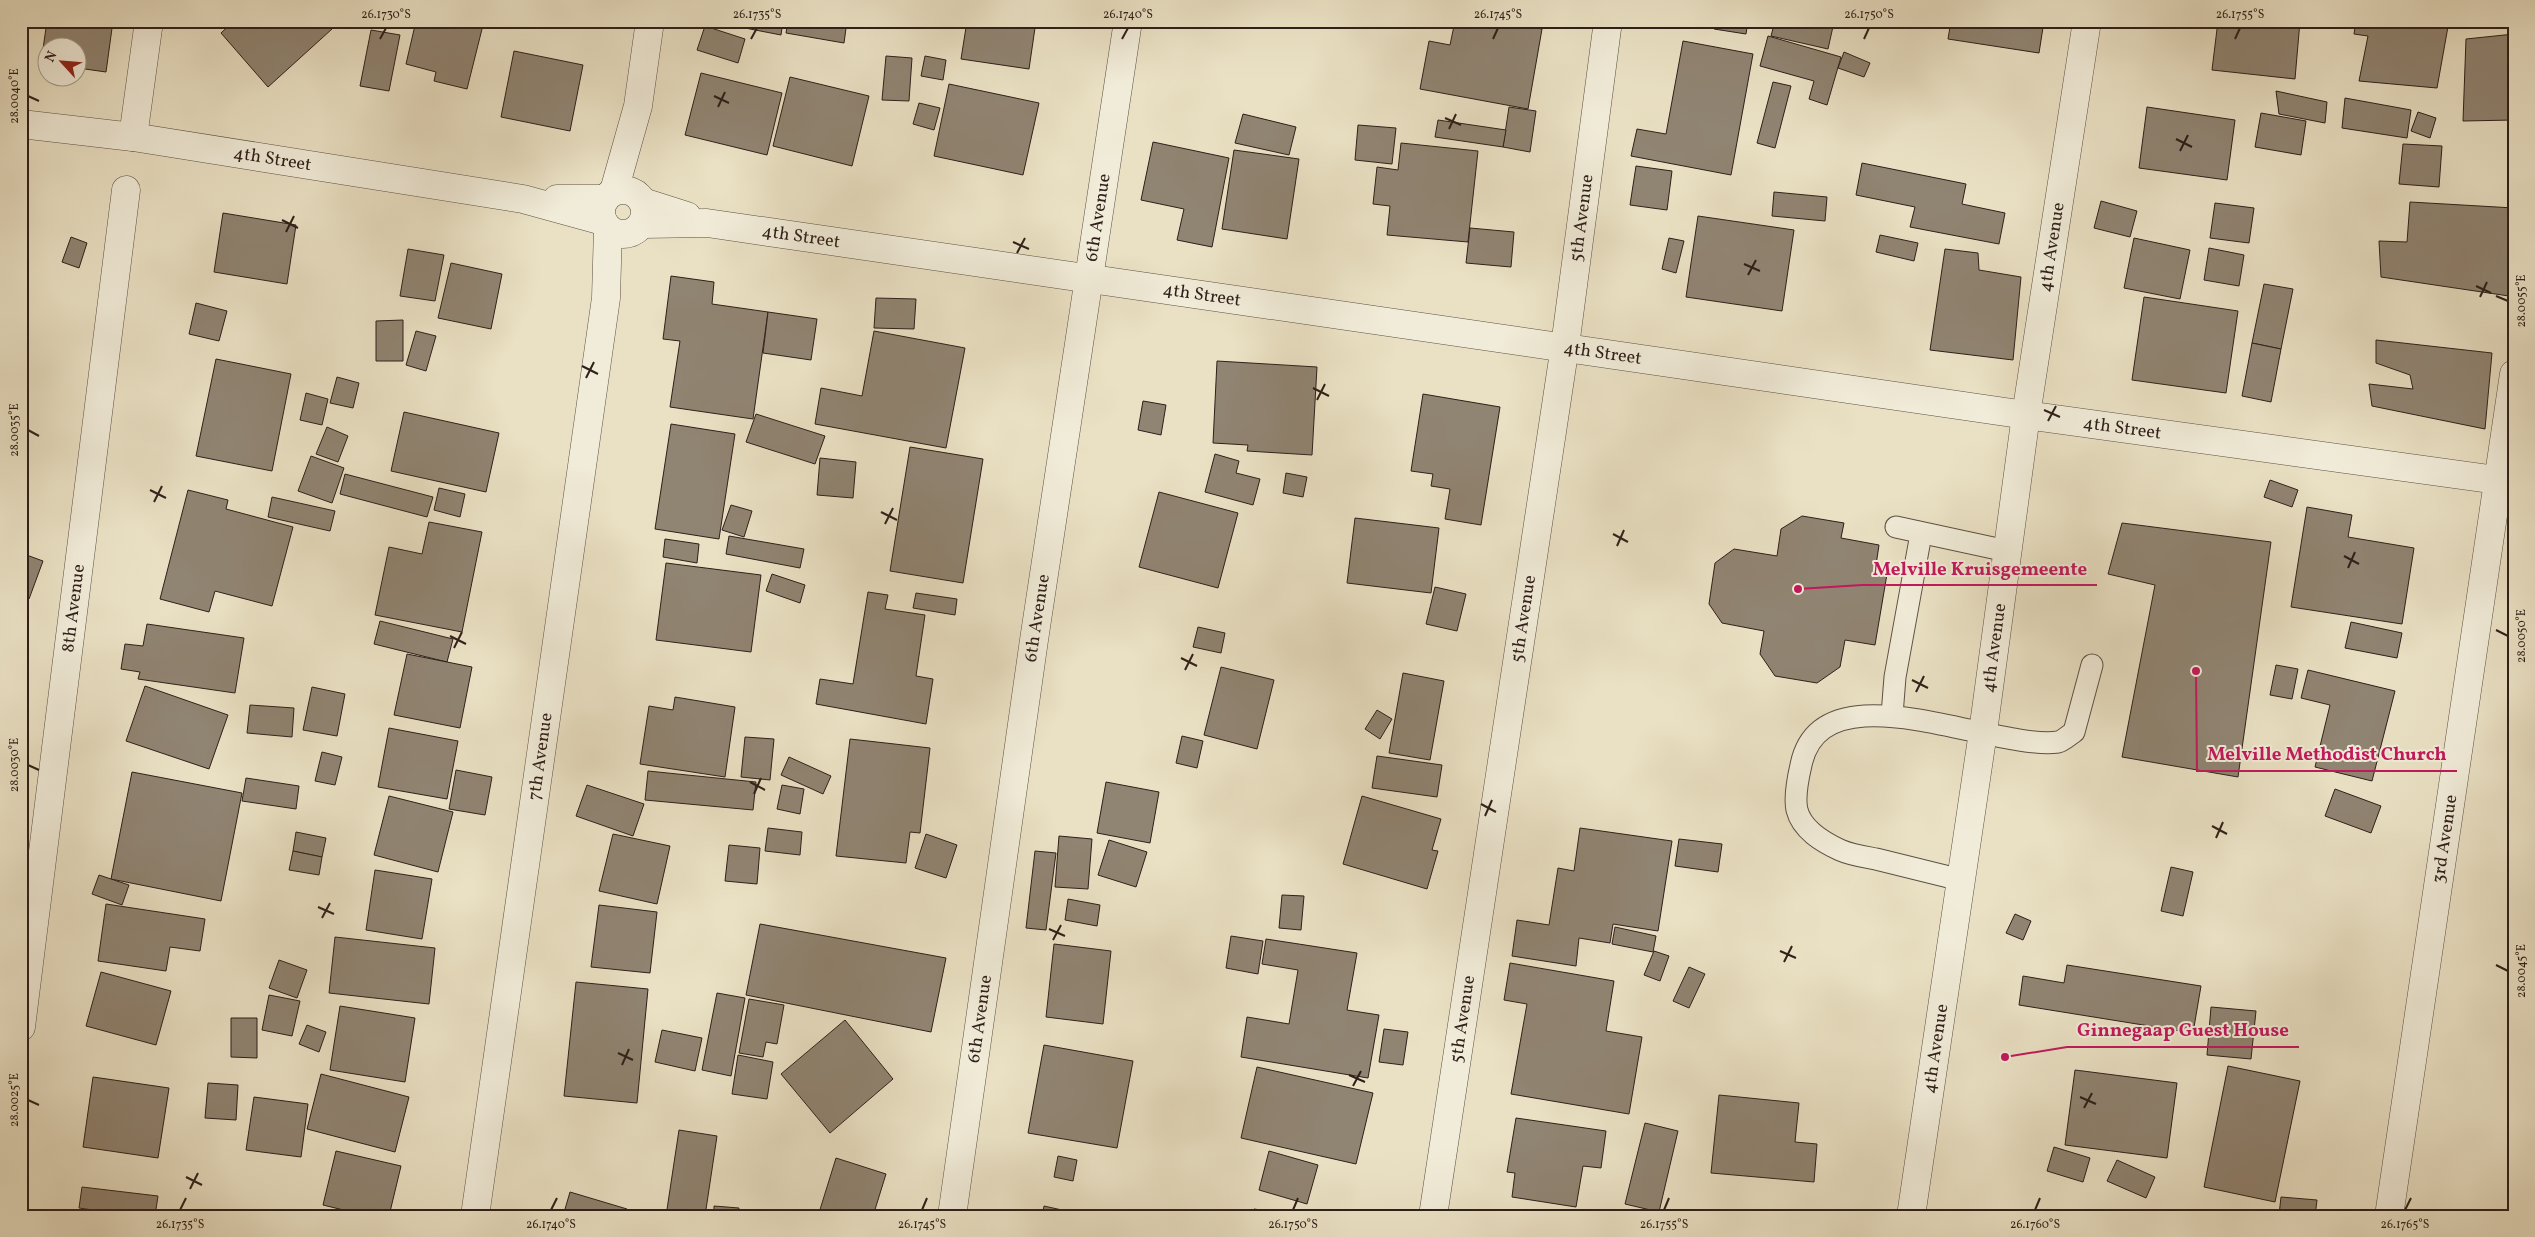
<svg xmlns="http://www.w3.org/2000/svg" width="2535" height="1237" viewBox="0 0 2535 1237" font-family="Vollkorn,serif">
<rect width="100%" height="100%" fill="#eae1c4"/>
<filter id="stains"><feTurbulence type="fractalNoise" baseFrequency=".004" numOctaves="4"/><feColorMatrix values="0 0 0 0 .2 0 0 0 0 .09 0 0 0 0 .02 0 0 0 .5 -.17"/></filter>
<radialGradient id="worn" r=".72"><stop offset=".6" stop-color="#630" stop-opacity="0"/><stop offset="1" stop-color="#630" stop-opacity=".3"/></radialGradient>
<g fill="#908472" stroke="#2e1f1a">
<polygon points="47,21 113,21 106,72 78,68 78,48 48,48 48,64 41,63"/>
<polygon points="234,21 325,21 332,29 268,87 221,33"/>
<polygon points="416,21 484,21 467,89 434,81 436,72 406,64"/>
<polygon points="709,21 783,21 781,35"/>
<polygon points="788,21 847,21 844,43 786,33"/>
<polygon points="967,21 1036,21 1029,69 961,59"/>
<polygon points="1455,21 1498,21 1542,29 1528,109 1420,89 1429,41 1450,45"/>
<polygon points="1715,21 1748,21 1746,34 1714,29"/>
<polygon points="1775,21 1834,22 1828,49 1771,36"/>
<polygon points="1951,21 2044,21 2039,53 1948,39"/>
<polygon points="2218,21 2300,21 2295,79 2212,70"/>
<polygon points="2356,21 2449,21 2437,88 2359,81 2368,36 2354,34"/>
<polygon points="705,26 745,39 738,63 697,50"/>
<polygon points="371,30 400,35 389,91 360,86"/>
<polygon points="2514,34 2514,120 2463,121 2466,39"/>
<polygon points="1768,36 1841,57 1827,105 1809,99 1814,81 1760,66"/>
<polygon points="1683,41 1753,54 1731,175 1631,156 1637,129 1666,134"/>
<polygon points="514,51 583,65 570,131 501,117"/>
<polygon points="1844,52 1870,63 1864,77 1838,68"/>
<polygon points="886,56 912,58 909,101 882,100"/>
<polygon points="925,56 946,60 943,80 921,76"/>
<polygon points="701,73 782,93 767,155 685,135"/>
<polygon points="790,77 869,96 852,166 773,146"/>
<polygon points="1773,82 1791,86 1775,148 1757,143"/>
<polygon points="949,84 1039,103 1023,175 934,156"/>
<polygon points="2276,91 2327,102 2325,123 2279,114"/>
<polygon points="2345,98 2411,110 2407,138 2342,128"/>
<polygon points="919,103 940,108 934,130 913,124"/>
<polygon points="1509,107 1536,111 1530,152 1503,147"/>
<polygon points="2147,107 2235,120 2227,180 2139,168"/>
<polygon points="2418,112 2436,118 2430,138 2411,131"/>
<polygon points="2261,113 2306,121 2301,155 2255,147"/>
<polygon points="1243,114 1296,127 1289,155 1235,143"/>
<polygon points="1438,120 1506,130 1503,147 1435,137"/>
<polygon points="1358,125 1396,128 1392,164 1355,160"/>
<polygon points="1153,142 1229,158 1212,247 1177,240 1184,209 1141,200"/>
<polygon points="1401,143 1478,151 1468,242 1387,235 1390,206 1373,204 1377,167 1398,170"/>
<polygon points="2403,144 2442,146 2439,187 2399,184"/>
<polygon points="1234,150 1299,159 1287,239 1222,229"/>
<polygon points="1862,163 1966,184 1962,204 2005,213 1999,244 1910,227 1915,207 1856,195"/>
<polygon points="1636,166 1672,171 1667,210 1630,205"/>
<polygon points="1774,192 1827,197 1825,221 1772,216"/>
<polygon points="2101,201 2137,211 2130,237 2094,228"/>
<polygon points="2410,202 2514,208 2514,256 2509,296 2381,277 2379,241 2407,242"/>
<polygon points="2215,203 2254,208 2249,243 2210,238"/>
<polygon points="223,213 296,225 287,284 214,272"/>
<polygon points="1698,216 1794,230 1782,311 1686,297"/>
<polygon points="1470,228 1514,232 1511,267 1466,263"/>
<polygon points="1880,235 1918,243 1914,261 1876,252"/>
<polygon points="71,237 87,243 79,268 62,262"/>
<polygon points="1669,238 1684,241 1676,273 1662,269"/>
<polygon points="2134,238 2190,250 2180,299 2124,288"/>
<polygon points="2209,248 2244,255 2239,286 2204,280"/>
<polygon points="408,249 444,255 435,301 400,296"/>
<polygon points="1945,249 1978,253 1979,270 2021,277 2013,360 1930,350"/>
<polygon points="451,263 502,274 491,329 438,318"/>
<polygon points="21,274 27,276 21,293"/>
<polygon points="671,276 714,282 712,304 768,312 753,419 670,407 680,341 663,339"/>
<polygon points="2264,284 2293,289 2281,349 2252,343"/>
<polygon points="2144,297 2238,311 2226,393 2132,380"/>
<polygon points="876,298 916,299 914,329 874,328"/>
<polygon points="196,303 227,311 219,341 189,334"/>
<polygon points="768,312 817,319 811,360 763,353"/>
<polygon points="403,320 403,361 376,361 376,321"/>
<polygon points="416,331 436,336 426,371 406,365"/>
<polygon points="874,331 965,348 946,448 815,424 821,388 862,396"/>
<polygon points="2376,340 2492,353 2485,429 2372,406 2369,384 2413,389 2410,375 2376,363"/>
<polygon points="2252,343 2281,349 2271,402 2242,396"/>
<polygon points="216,359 291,374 272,471 196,456"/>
<polygon points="1217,361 1317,367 1312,455 1247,451 1248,445 1213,443"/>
<polygon points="337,377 359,383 353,408 330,403"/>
<polygon points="306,393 328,399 322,425 300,420"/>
<polygon points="1423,394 1500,407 1481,525 1445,519 1450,489 1431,486 1433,474 1411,471"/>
<polygon points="1143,401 1166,405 1161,435 1138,430"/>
<polygon points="404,412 499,433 486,492 391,471"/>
<polygon points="756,414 825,436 815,464 746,442"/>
<polygon points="671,424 735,434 719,539 655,529"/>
<polygon points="327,427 348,436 338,462 316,454"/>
<polygon points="910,447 983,459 963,583 890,571"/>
<polygon points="1215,454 1239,461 1236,473 1260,479 1253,505 1205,492"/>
<polygon points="311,456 344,468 332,503 298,491"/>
<polygon points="820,458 856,462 853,498 817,495"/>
<polygon points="1286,473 1307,477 1303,497 1283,493"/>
<polygon points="345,474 433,497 427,517 340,494"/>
<polygon points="2270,480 2298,490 2292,507 2264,497"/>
<polygon points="439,488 465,494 460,517 434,510"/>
<polygon points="188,490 228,500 226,509 293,527 272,606 215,591 209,612 160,599"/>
<polygon points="1159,492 1238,513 1218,588 1139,567"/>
<polygon points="272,497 335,511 330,531 268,517"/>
<polygon points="731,505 752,511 744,537 722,530"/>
<polygon points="2307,507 2352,515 2348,537 2414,548 2402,624 2291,607"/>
<polygon points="1802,516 1844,523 1841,538 1879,545 1875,572 1887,574 1875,645 1845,640 1840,667 1817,683 1775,676 1760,654 1764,631 1722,623 1709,604 1715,563 1734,549 1777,556 1781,529"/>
<polygon points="1355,518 1439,528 1431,593 1347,583"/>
<polygon points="429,522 482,532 462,632 375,615 389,547 422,554"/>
<polygon points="2122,523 2271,542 2238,777 2122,757 2155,585 2108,574"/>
<polygon points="729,536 804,549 800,568 726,554"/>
<polygon points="665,539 699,544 697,563 663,557"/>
<polygon points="21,553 43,561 29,599 21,596"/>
<polygon points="666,563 761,575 751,652 656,640"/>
<polygon points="772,574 805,585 800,603 766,591"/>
<polygon points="1435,587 1466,594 1457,631 1426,624"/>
<polygon points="868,592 888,595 885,609 925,615 916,676 933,679 926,724 816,704 820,679 853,684"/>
<polygon points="916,593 957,599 955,615 913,608"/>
<polygon points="380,621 453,639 447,662 374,644"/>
<polygon points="2351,622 2402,633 2397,658 2345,648"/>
<polygon points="147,624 244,638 235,693 138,679 140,672 121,669 125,644 143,646"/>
<polygon points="1198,627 1225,633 1221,653 1193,647"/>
<polygon points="407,654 472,667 460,728 394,715"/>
<polygon points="2276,665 2298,669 2292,699 2270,695"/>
<polygon points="1221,667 1274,680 1257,749 1204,735"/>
<polygon points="2308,670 2395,691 2372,781 2315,767 2330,705 2301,698"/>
<polygon points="1403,673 1444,681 1430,760 1389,753"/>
<polygon points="145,686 228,715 209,769 126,741"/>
<polygon points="312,687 345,694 337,736 303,730"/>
<polygon points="675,697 735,707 725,777 640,764 649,706 673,710"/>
<polygon points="250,705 294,708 292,737 247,733"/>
<polygon points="1377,710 1392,719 1380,739 1365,729"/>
<polygon points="389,728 458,741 447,799 378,787"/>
<polygon points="1182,736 1203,741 1197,768 1176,763"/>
<polygon points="745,737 774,739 770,780 741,777"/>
<polygon points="850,739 930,748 920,833 910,832 906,863 836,856"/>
<polygon points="322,752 342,757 335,785 315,781"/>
<polygon points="1377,756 1442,765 1437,797 1372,788"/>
<polygon points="789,757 831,776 823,794 781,775"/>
<polygon points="456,770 492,777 485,815 449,809"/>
<polygon points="648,771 756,782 753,810 645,800"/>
<polygon points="132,772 242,793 221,901 111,879"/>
<polygon points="246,778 299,786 296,809 242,801"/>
<polygon points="1106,782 1159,792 1150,843 1097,833"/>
<polygon points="587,785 644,804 633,836 576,816"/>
<polygon points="782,785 804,789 800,814 777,809"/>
<polygon points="2335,789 2381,806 2371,833 2325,816"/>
<polygon points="389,796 453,812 438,872 374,855"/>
<polygon points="1362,796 1441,819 1432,850 1438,851 1427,889 1343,864"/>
<polygon points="768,828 802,832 800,855 765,851"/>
<polygon points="1580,828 1672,841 1658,931 1613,924 1610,943 1579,938 1576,966 1512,956 1517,920 1549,925 1558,868 1574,871"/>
<polygon points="296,832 326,838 322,857 293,851"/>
<polygon points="613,834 670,846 657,904 599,891"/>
<polygon points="926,834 957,845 946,878 915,868"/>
<polygon points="1059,836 1092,839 1088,889 1055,887"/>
<polygon points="1679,839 1722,844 1718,872 1675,866"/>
<polygon points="1109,840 1147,852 1136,887 1098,875"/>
<polygon points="729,845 760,848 757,884 725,881"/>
<polygon points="293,851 322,857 319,875 289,870"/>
<polygon points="1035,851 1056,853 1046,930 1026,928"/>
<polygon points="2171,867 2193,872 2183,916 2161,911"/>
<polygon points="375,870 432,879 422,939 366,930"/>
<polygon points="99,875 129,885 122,905 92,894"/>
<polygon points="1282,895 1304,896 1301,930 1279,928"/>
<polygon points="1068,899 1100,905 1097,926 1065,920"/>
<polygon points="106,904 205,919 200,951 170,947 166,971 98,961"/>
<polygon points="599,905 657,912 650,973 591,967"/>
<polygon points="2015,914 2031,921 2023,940 2006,933"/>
<polygon points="760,924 946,958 931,1032 746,995"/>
<polygon points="1615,927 1656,936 1653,952 1612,944"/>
<polygon points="1231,936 1263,941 1258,974 1226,968"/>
<polygon points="335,937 435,948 429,1004 329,993"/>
<polygon points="1266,939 1357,953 1347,1010 1379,1015 1368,1078 1241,1057 1247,1017 1289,1024 1298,970 1262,964"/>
<polygon points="1054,944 1111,951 1103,1024 1046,1017"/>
<polygon points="1654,951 1669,956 1660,981 1644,975"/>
<polygon points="279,960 307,970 297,998 269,988"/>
<polygon points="1510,963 1614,981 1606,1031 1642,1037 1629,1114 1511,1094 1527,1004 1504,1000"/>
<polygon points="2067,965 2201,986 2193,1033 2019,1005 2023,976 2064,983"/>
<polygon points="1689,967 1705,974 1689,1008 1673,1001"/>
<polygon points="101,972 171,991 156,1045 86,1026"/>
<polygon points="576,982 648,989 637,1103 564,1096"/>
<polygon points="717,993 745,998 731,1076 702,1070"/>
<polygon points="269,995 300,1001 292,1036 262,1030"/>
<polygon points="749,999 784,1005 777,1044 766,1042 763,1057 739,1053"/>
<polygon points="340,1006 415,1018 405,1082 330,1070"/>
<polygon points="2211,1007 2256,1011 2251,1059 2207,1055"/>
<polygon points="231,1018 257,1018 257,1058 231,1057"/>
<polygon points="845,1020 893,1079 830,1133 781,1074"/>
<polygon points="307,1025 326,1032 319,1052 299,1044"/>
<polygon points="1384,1029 1408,1032 1403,1065 1379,1062"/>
<polygon points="662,1030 702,1038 695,1071 655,1062"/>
<polygon points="1044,1045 1133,1061 1117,1148 1028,1133"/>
<polygon points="738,1055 773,1062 767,1099 732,1094"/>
<polygon points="2228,1066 2300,1081 2275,1202 2204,1187"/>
<polygon points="1257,1067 1373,1093 1356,1164 1241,1138"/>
<polygon points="2075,1070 2177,1083 2167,1158 2065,1145"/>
<polygon points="321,1074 409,1097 395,1152 307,1129"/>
<polygon points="93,1077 169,1088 158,1158 83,1147"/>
<polygon points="208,1083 238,1085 236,1120 205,1118"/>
<polygon points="1719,1095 1799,1103 1795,1142 1817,1144 1814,1182 1711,1173"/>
<polygon points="254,1097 308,1104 301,1157 246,1150"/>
<polygon points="1516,1118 1606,1131 1601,1168 1583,1166 1576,1207 1512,1197 1515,1173 1507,1172"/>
<polygon points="1645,1123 1678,1131 1659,1212 1625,1204"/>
<polygon points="679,1130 717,1136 705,1216 666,1216"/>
<polygon points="2054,1147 2090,1158 2083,1182 2047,1171"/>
<polygon points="336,1151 401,1166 389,1216 368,1216 323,1205"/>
<polygon points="1269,1151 1318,1165 1307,1204 1259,1190"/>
<polygon points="1058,1156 1077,1160 1073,1181 1054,1177"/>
<polygon points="836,1158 886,1174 873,1216 818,1216"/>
<polygon points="2117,1160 2155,1177 2146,1198 2107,1181"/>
<polygon points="82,1187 158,1196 155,1216 114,1216 114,1213 79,1208"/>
<polygon points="570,1192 627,1209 626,1216 563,1216"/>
<polygon points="2281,1197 2317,1200 2315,1216 2279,1215"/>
<polygon points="714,1206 739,1208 738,1216 714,1216"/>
<polygon points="1044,1206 1089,1216 1042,1216"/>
<polygon points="1254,1209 1300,1216 1253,1216"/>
</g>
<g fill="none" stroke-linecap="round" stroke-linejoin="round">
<defs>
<g id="service">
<polyline points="1896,527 2007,551"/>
<polyline points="1892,715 1895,677 1921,534"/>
<path d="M1961,880C1933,873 1905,866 1876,859C1865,857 1851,855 1840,850C1823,842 1802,830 1797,810C1794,797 1798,778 1801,765C1822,664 1993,751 2058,742C2063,741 2069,735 2074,732L2092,665"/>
</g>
<g id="minor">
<path id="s1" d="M21,124L133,137L523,199L603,221"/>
<polyline points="133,137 149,21"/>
<polyline points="557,199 605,199"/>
<polyline points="643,202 687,216"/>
<path id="s2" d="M642,224L707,223L2026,415L2497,480"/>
<path id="s3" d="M21,1027L126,190"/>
<path id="s4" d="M952,1216L1034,640L1128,21"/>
<path id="s5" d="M1433,1216L1565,346L1608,21"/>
<path id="s6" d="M1911,1216L1983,732L2026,415L2087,21"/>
<path id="s7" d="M2389,1216L2514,374"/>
</g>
<g id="tertiary">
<circle cx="623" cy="212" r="22"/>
<polyline points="614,191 638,106 650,21"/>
<path id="s8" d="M475,1216L606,298L608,228"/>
</g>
</defs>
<use href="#service" stroke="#5d5044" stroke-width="23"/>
<use href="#minor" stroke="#5d5044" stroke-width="29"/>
<use href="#tertiary" stroke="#5d5044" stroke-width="29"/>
<use href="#service" stroke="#f1ecd9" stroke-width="21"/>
<use href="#minor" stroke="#f1ecd9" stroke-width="28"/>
<use href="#tertiary" stroke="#f1ecd9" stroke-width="28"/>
</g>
<path fill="none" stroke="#2e1f1a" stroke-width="2" d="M380,39L386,28M751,39L757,28M1122,39L1128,28M1493,39L1498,28M1864,39L1869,28M2235,39L2240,28M28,96L39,101M714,96L729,103M718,107L725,92M1445,118L1461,125M1449,129L1456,114M2176,139L2192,147M2180,151L2188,135M282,220L298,228M286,232L294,216M1013,242L1029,249M1017,253L1025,238M1744,264L1760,271M1748,275L1756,260M2476,286L2491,293M2496,296L2508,301M2480,297L2487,282M582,366L598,374M586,378L594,362M1313,388L1329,396M1317,400L1325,384M2044,410L2060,417M2048,421L2056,406M28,430L39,436M150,490L166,498M154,502L162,486M881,512L897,520M885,524L893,508M1613,534L1628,542M1617,546L1624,530M2344,556L2359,564M2348,568L2355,552M2496,630L2508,636M450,636L466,644M454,648L462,632M1181,658L1197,666M1185,670L1193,654M1912,680L1928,688M1916,692L1924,676M28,765L39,770M750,782L765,790M754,794L761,778M1481,804L1496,812M1485,816L1492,800M2212,826L2227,834M2216,838L2223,822M318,907L334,914M322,918L330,903M1049,929L1065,936M1053,940L1061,925M1780,951L1796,958M1784,962L1792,946M2496,965L2508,971M618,1053L633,1060M622,1065L629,1049M1349,1075L1365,1082M1353,1086L1361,1071M2080,1097L2096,1104M28,1100L39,1105M2084,1108L2092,1093M186,1177L202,1185M190,1189L198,1173M180,1210L186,1198M551,1210L557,1198M922,1210L927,1198M1293,1210L1298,1198M1664,1210L1669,1198M2035,1210L2040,1198M2405,1210L2411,1198"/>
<g text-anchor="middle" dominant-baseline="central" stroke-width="4" stroke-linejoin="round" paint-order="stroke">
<g font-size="18" fill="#2e1f1a" stroke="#f1ecd9">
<text stroke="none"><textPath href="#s1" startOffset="254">4th Street</textPath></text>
<text stroke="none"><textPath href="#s4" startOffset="1009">6th Avenue</textPath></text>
<text stroke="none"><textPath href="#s5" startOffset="1009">5th Avenue</textPath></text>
<text stroke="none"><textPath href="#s2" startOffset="160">4th Street</textPath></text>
<text stroke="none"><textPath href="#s6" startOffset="979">4th Avenue</textPath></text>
<text stroke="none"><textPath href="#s2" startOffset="565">4th Street</textPath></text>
<text stroke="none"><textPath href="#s2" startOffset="970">4th Street</textPath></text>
<text stroke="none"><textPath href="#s2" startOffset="1495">4th Street</textPath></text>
<text stroke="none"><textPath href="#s3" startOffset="422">8th Avenue</textPath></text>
<text stroke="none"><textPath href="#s4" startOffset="604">6th Avenue</textPath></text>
<text stroke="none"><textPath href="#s5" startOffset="604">5th Avenue</textPath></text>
<text stroke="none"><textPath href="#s6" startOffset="574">4th Avenue</textPath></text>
<text stroke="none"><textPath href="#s8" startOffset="464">7th Avenue</textPath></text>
<text stroke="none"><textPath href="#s7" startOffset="381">3rd Avenue</textPath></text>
<text stroke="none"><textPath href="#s4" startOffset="199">6th Avenue</textPath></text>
<text stroke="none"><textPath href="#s5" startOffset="199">5th Avenue</textPath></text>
<text stroke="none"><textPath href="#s6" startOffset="169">4th Avenue</textPath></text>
</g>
</g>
<path fill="none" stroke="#c2185b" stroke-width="2" d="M1798 589L1862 585H2097M2196 671L2197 771H2457M2005 1057L2067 1047H2299"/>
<g fill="#c2185b" stroke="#f1ecd9" stroke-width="2">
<circle cx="1798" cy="589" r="5"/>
<circle cx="2196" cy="671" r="5"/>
<circle cx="2005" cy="1057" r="5"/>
</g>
<g font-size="19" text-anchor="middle" font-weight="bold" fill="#c2185b" stroke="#f1ecd9" stroke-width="4" stroke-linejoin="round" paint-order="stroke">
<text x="1980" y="575">Melville Kruisgemeente</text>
<text x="2327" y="760">Melville Methodist Church</text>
<text x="2183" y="1036">Ginnegaap Guest House</text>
</g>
<rect width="2535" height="1237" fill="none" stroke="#eae1c4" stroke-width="55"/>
<g transform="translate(62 62) rotate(296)"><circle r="24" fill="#f1ecd9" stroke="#a39a8d"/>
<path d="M0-4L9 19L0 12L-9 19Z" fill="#8f2418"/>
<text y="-8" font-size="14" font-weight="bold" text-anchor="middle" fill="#2e1f1a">N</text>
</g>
<rect x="28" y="28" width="2480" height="1182" fill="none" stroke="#2e1f1a" stroke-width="2"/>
<g font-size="12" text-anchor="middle" fill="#2e1f1a">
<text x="386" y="18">26.1730°S</text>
<text x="757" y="18">26.1735°S</text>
<text x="1128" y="18">26.1740°S</text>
<text x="1498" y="18">26.1745°S</text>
<text x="1869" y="18">26.1750°S</text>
<text x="2240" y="18">26.1755°S</text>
<text transform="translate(14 96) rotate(-90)" y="4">28.0040°E</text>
<text transform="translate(2521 301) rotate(-90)" y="4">28.0055°E</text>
<text transform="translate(14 430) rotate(-90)" y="4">28.0035°E</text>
<text transform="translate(2521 636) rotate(-90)" y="4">28.0050°E</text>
<text transform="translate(14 765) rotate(-90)" y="4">28.0030°E</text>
<text transform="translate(2521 971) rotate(-90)" y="4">28.0045°E</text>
<text transform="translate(14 1100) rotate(-90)" y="4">28.0025°E</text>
<text x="180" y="1228">26.1735°S</text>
<text x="551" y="1228">26.1740°S</text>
<text x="922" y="1228">26.1745°S</text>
<text x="1293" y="1228">26.1750°S</text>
<text x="1664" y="1228">26.1755°S</text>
<text x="2035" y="1228">26.1760°S</text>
<text x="2405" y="1228">26.1765°S</text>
</g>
<rect width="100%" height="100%" filter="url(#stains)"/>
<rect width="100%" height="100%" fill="url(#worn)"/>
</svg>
